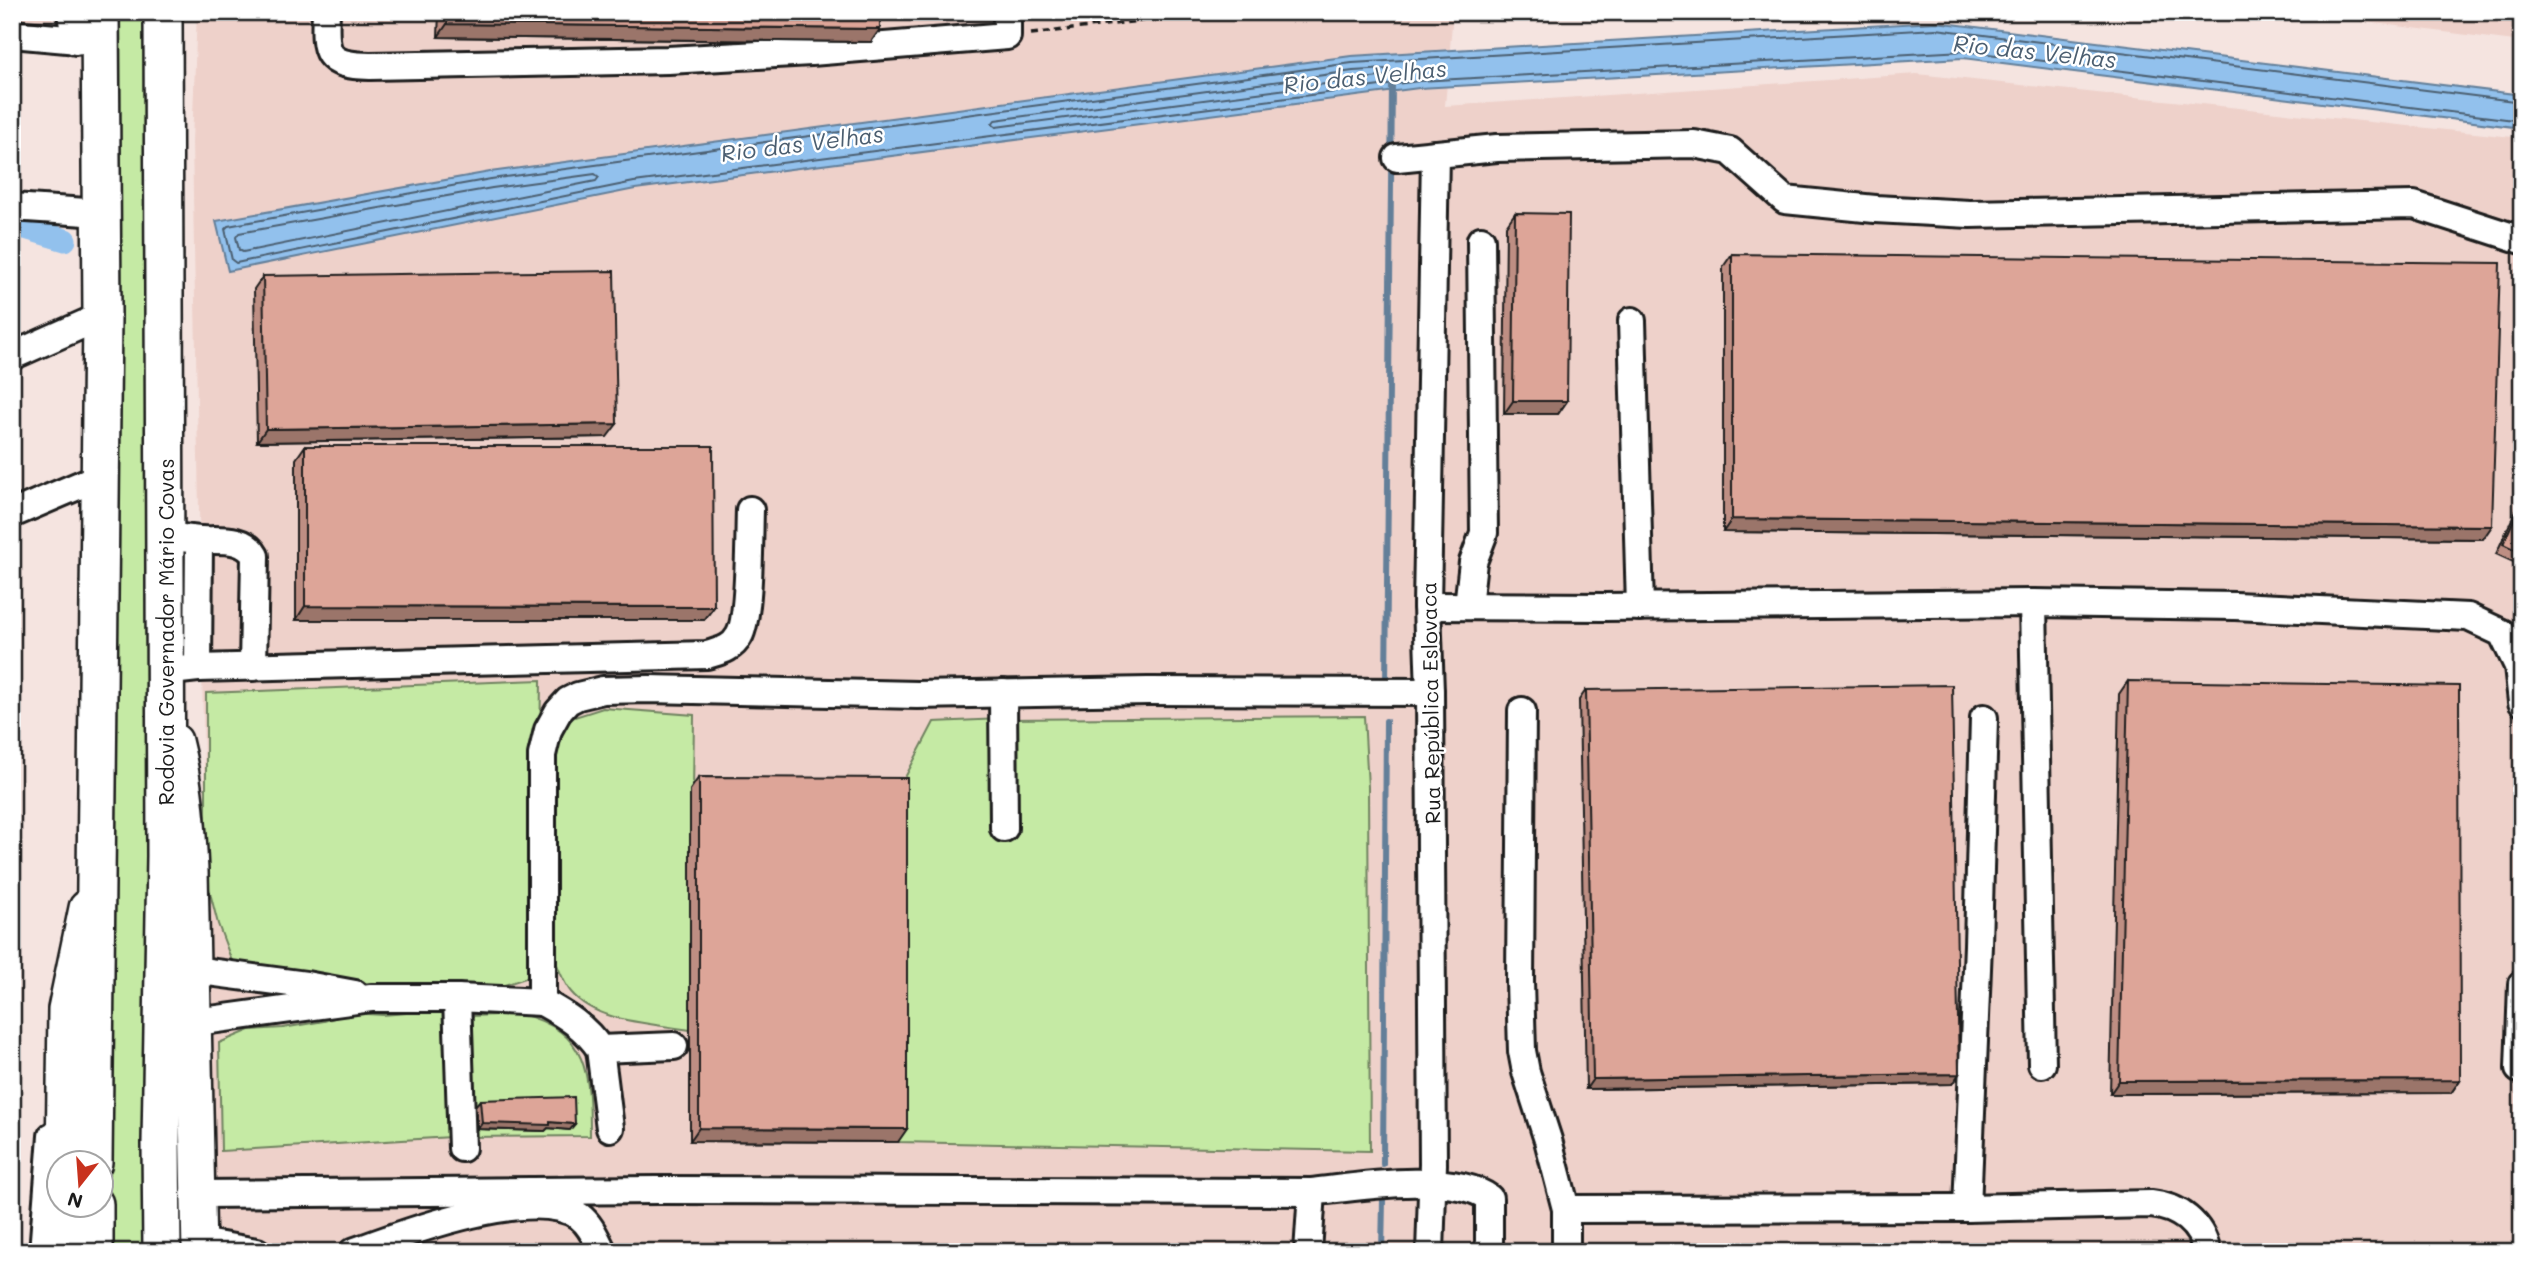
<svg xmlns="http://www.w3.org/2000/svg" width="2534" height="1264" viewBox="0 0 2534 1264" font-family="Mali,sans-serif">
<rect width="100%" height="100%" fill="#f5e4e0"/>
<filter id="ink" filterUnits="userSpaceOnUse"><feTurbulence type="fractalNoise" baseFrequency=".0143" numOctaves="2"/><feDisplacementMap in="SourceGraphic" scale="14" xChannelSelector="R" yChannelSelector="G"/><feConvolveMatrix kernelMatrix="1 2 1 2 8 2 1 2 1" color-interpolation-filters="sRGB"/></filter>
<g filter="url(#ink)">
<g fill="#eed1ca">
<polygon points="12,12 52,12 53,31 12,27"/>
<polygon points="197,12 1453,12 1445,106 1917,74 2522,138 2522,1252 205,1252 206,877 192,142"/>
<polygon points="2288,12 2522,12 2522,42"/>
</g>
<g fill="#c5eaa4" stroke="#708360" stroke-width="2">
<path d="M120,12H149L147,1252H106C101,839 123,425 120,12Z"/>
<path d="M541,680L540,753L565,720L603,708L694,715L690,1030C652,1023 597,1023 571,992C562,981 557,964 552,951L541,973L471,996L365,989L236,972L218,924L206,877V693Z"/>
<polygon points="1364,716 1368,787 1370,1151 898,1142 898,791 934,722 1001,719"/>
<polygon points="442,1010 451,1019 451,1137 221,1151 219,1043 250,1030 283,1028 324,1021 351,1013 383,1015"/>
<path d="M521,1014C589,1031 590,1075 590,1136L467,1137L472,1016Z"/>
</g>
<polygon fill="#92c1ed" stroke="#637f99" stroke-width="2" points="1936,22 2522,95 2522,128 1963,58 1419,88 635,189 228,271 216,221 490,172 1351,56"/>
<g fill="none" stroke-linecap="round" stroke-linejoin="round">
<g stroke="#4b5e70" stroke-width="2">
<polygon points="1387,69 1390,73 1387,76 996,127 992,124 995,120 1353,71"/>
<polyline points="2522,102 1936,29 1352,63 491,179 228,226 225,229 232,260 236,263 634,182 1419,81 1964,51 2522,121"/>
<polygon points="595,174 599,177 596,181 243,252 239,250 236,237 239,233 492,188"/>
</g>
<g stroke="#637f99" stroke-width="6">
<polyline points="1386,685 1392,85"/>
<polyline points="1383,1164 1386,721"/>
<polyline points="1382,1252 1383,1200"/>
</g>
<polyline stroke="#92c1ed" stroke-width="23" points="12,224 65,240"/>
<defs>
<g id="minor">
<polyline points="71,12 75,41"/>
<path d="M326,12C324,54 325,65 370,66L668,60L811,52L1007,36V12"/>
<polyline points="12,34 100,42"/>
<polyline points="1397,158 1497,148 1694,144 1730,151 1785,200 1875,209 1970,214 2414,205 2522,240"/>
<polyline points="12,207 101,213"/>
<polyline points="1632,321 1640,607"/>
<polyline points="12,356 102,316"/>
<polyline points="12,514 101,476"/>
<polyline points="165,536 199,540 198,668 180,670"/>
<path d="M199,540C219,541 244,536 255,556L253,667"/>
<polyline points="2033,603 2235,606 2468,617 2502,633 2518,666 2522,702"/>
<polyline points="1427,606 1604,607 2033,603 2042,1064"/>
<polyline points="1468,606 1473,562 1484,533 1481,240"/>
<path d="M198,668L707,655C720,651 732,649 739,636C750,618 749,535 750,510"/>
<polyline points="1003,693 1004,828"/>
<polyline points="1522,711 1520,982 1522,1051 1526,1072 1548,1140 1566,1209 1566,1252"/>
<polyline points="193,970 306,985 355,994"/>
<polyline points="457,998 462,1148"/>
<path d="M542,1002C566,1015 585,1027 600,1049L674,1046"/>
<polyline points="196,1022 371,998 457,998 542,1002 542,755 548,730 558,712 568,701 578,696 603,690 649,689 917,695 1148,691 1430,692"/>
<polyline points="600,1049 610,1128"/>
<polyline points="2519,1069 2522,984"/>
<polyline points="198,1194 658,1190 1312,1192"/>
<polyline points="1967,1208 1978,945 1984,718"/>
<path d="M1566,1209L1967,1208L2151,1204C2179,1207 2201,1223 2207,1252"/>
<polyline points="199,1242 257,1252"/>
<polyline points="43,1252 52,1136"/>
<path d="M353,1252C402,1234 532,1184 579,1216C591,1225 596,1239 603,1252"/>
<path d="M1308,1252L1312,1192C1355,1187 1454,1171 1489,1198V1252"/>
<polyline points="1430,1252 1433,1164 1430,692 1427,606 1435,154"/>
</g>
<g id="major">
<path d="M175,741C186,784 189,827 191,871L199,1252"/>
<polyline points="63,1162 65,1009 86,908"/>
<polyline points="62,1252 63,1204"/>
</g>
<g id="highway">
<polyline points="93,1162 102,316 100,12"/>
<polyline points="94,1204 94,1252"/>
<polyline points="162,1252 161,1143 166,856 163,12"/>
</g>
</defs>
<use href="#minor" stroke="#1c1c1c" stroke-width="32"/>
<use href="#major" stroke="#1c1c1c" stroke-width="38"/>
<use href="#highway" stroke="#1c1c1c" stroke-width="42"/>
<polyline stroke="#1c1c1c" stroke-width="3.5" stroke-dasharray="7 5" stroke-linecap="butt" points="1031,34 1213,12"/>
<use href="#minor" stroke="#fff" stroke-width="26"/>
<use href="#major" stroke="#fff" stroke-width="33"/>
<use href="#highway" stroke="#fff" stroke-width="37"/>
</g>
<g fill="#be8e83" stroke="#1c1c1c" stroke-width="2">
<polygon points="439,12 880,12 880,29 871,42 438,37"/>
<polygon points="1515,213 1567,401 1558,414 1504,414 1506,226"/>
<polygon points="1732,254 2483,539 1723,532 1723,267"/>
<polygon points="263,276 607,437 257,442 254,289"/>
<polygon points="305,446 714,607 704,620 296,620 296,459"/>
<polygon points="2522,497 2522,566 2496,554"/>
<polygon points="2128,681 2460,1080 2451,1093 2110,1094 2119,694"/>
<polygon points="1586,690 1959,1074 1952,1084 1586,1089 1579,700"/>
<polygon points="699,777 898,1142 690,1141 690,790"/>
<polygon points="480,1100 570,1130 548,1128 545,1131 478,1129 475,1106"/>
</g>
<g fill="#9b746a" stroke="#1c1c1c" stroke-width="2">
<polygon points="447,24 880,29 871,42 438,37"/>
<polygon points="1513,401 1567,401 1558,414 1504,414"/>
<polygon points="617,424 607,437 257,442 266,429"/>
<polygon points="1732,519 2492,526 2483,539 1723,532"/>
<polygon points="305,606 714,607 704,620 296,620"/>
<polygon points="1959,1074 1952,1084 1586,1089 1593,1079"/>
<polygon points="2460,1080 2451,1093 2110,1094 2119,1081"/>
<polygon points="550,1122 575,1124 570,1130 548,1128 545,1131 478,1129 482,1123"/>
<polygon points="699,1128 907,1129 898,1142 690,1141"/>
</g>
<g fill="#dda598" stroke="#1c1c1c" stroke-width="2">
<polygon points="448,12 880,12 880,29 447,24"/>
<polygon points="1515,213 1569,214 1567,401 1513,401"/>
<polygon points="1732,254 2500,263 2492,526 1732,519"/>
<polygon points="614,271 617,424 266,429 263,276"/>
<polygon points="305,446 713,446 714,607 305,606"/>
<polygon points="2522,502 2522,553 2503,544"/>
<polygon points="2128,681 2459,686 2460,1080 2119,1081"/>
<polygon points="1952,685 1959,1074 1593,1079 1586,690"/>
<polygon points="699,777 907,778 907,1129 699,1128"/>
<polygon points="574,1097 575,1124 550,1122 550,1125 482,1123 480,1100"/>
<rect x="427" y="1247" width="112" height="5"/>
</g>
</g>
<g text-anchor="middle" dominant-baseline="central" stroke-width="5" stroke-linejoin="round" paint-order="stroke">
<g font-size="21" fill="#1c1c1c" stroke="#fff">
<text transform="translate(165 632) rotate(-90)">Rodovia Governador Mário Covas</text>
<text transform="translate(1430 703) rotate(-91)">Rua República Eslovaca</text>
</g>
<g font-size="23" font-style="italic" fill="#4b5e70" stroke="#fff">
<text transform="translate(2035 51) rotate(6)">Rio das Velhas</text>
<text transform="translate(1365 76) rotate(-6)">Rio das Velhas</text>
<text transform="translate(802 143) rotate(-7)">Rio das Velhas</text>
</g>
</g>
<rect width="2534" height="1264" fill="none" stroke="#fff" stroke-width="42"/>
<rect x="21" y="21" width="2492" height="1222" fill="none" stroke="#1c1c1c" stroke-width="2.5" filter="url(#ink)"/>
<g transform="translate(80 1184) rotate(197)"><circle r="33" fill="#ffffff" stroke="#a4a4a4" stroke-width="2"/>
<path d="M0-5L12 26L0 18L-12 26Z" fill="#c8321e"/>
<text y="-10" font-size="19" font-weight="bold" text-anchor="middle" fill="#1c1c1c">N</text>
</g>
</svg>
